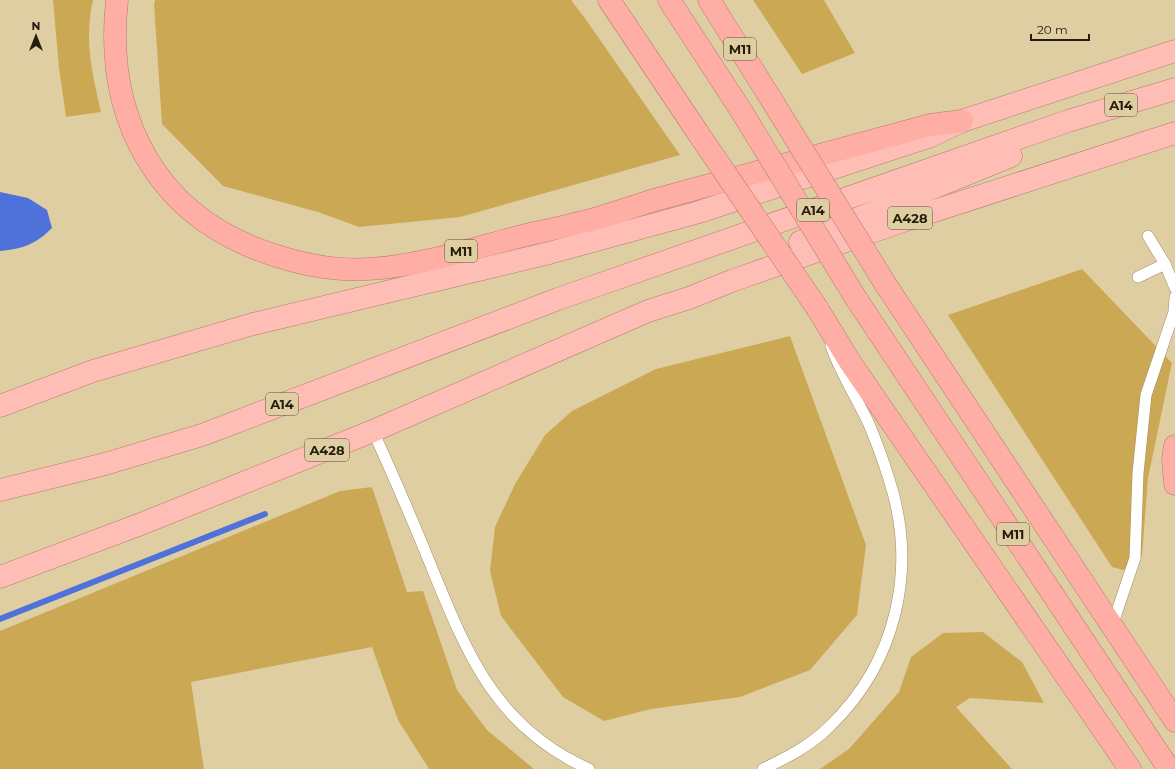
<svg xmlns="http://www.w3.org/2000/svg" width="1175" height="769" viewBox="0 0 1175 769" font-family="Montserrat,sans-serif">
<rect width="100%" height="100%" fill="#e0cea3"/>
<g fill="#cba954">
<path d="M53,0H93C84,41 92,72 101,112L66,117L59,68Z"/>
<polygon points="155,0 571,0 587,21 680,155 460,217 359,227 318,212 223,186 162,124 154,4"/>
<polygon points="753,0 824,0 855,53 802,74"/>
<polygon points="1082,269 1172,363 1148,478 1142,556 1123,570 1112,567 948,315"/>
<polygon points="790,336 866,545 857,615 810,670 740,697 651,709 604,721 563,697 501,616 490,571 495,527 515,484 545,435 572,411 656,369"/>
<polygon points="372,487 407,592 423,591 457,690 487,730 534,769 429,769 398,720 372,647 191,682 204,769 0,769 0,631 340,491"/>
<polygon points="983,632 1022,662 1044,703 970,698 956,707 1012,769 820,769 849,749 899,692 911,657 943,633"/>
</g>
<path fill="#4f71da" d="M0,192L28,198L47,210L52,228C36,244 23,249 0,251Z"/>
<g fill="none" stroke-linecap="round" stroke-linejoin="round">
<polyline stroke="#4f71da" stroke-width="6" points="0,619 265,514"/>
<defs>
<g id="service">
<polyline points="1148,236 1165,264 1175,288"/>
<polyline points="1138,277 1165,264"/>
<path d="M373,431C392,473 410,514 427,556C465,648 492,726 589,769"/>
<polyline points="1112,626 1135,558 1138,473 1146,395 1174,312 1175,297"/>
<path d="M763,769C786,758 810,746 829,727C897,662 918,568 889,479C883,460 876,440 868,422C856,397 840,372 831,346"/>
</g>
<g id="trunk">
<polyline points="800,242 1011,156"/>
<polyline points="0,406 93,371 253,324 549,253 699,212 931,136 962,121 1175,51"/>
<polyline points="0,490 105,464 202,435 558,299 1068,121 1175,89"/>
<polyline points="0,577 141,524 373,431 648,311 689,298 734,280 903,221 1175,133"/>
</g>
<g id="motorway">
<path d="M117,0C104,119 157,218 274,255C304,265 336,271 368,269C418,267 477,247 526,235C548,230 572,225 594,219C617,213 639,204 662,198C751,174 840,150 930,125L962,121"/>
<polyline points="609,0 698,133"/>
<polyline points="669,0 742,112"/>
<polyline points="709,0 771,99"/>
<polyline points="886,285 1175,721"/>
<polyline points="857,300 1169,769"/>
<polyline points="817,308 850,362 1130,769"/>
<polyline points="1175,446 1173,459 1175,484"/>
</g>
</defs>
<use href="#service" stroke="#a18f67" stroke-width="12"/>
<use href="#trunk" stroke="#b27b6f" stroke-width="23"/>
<use href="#motorway" stroke="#b27b6f" stroke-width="23"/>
<use href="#service" stroke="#fff" stroke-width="11"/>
<use href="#trunk" stroke="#febeb6" stroke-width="22"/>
<use href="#motorway" stroke="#feaea4" stroke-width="22"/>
<defs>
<g id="motorway-bridge">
<polyline points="771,99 886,285"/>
<polyline points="742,112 857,300"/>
<polyline points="698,133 817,308"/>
</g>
</defs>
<use href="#motorway-bridge" stroke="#b27b6f" stroke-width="23" stroke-linecap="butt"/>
<use href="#motorway-bridge" stroke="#feaea4" stroke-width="22"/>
</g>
<g text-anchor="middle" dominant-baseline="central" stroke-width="3" stroke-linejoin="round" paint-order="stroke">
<g fill="#e0cea3" stroke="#5c523a" stroke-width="1">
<rect x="724" y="38" width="32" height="22" rx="3"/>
<rect x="1105" y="94" width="32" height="22" rx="3"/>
<rect x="797" y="199" width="32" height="22" rx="3"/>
<rect x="888" y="207" width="44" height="22" rx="3"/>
<rect x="445" y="240" width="32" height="22" rx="3"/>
<rect x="266" y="393" width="32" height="22" rx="3"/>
<rect x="305" y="439" width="44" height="22" rx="3"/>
<rect x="997" y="523" width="32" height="22" rx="3"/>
</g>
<g font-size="13" font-weight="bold" fill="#241d0d">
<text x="740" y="49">M11</text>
<text x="1121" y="105">A14</text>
<text x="813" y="210">A14</text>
<text x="910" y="218">A428</text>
<text x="461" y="251">M11</text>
<text x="282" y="404">A14</text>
<text x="327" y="450">A428</text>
<text x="1013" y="534">M11</text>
</g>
</g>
<g transform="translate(36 36)" stroke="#e0cea3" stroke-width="3" paint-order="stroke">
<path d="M0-3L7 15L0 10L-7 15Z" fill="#241d0d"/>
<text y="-6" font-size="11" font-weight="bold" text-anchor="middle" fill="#241d0d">N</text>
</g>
<path d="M1031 34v6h58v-6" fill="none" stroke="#241d0d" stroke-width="2"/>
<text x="1037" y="34" font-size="12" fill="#241d0d" stroke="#e0cea3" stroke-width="3" paint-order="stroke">20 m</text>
</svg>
